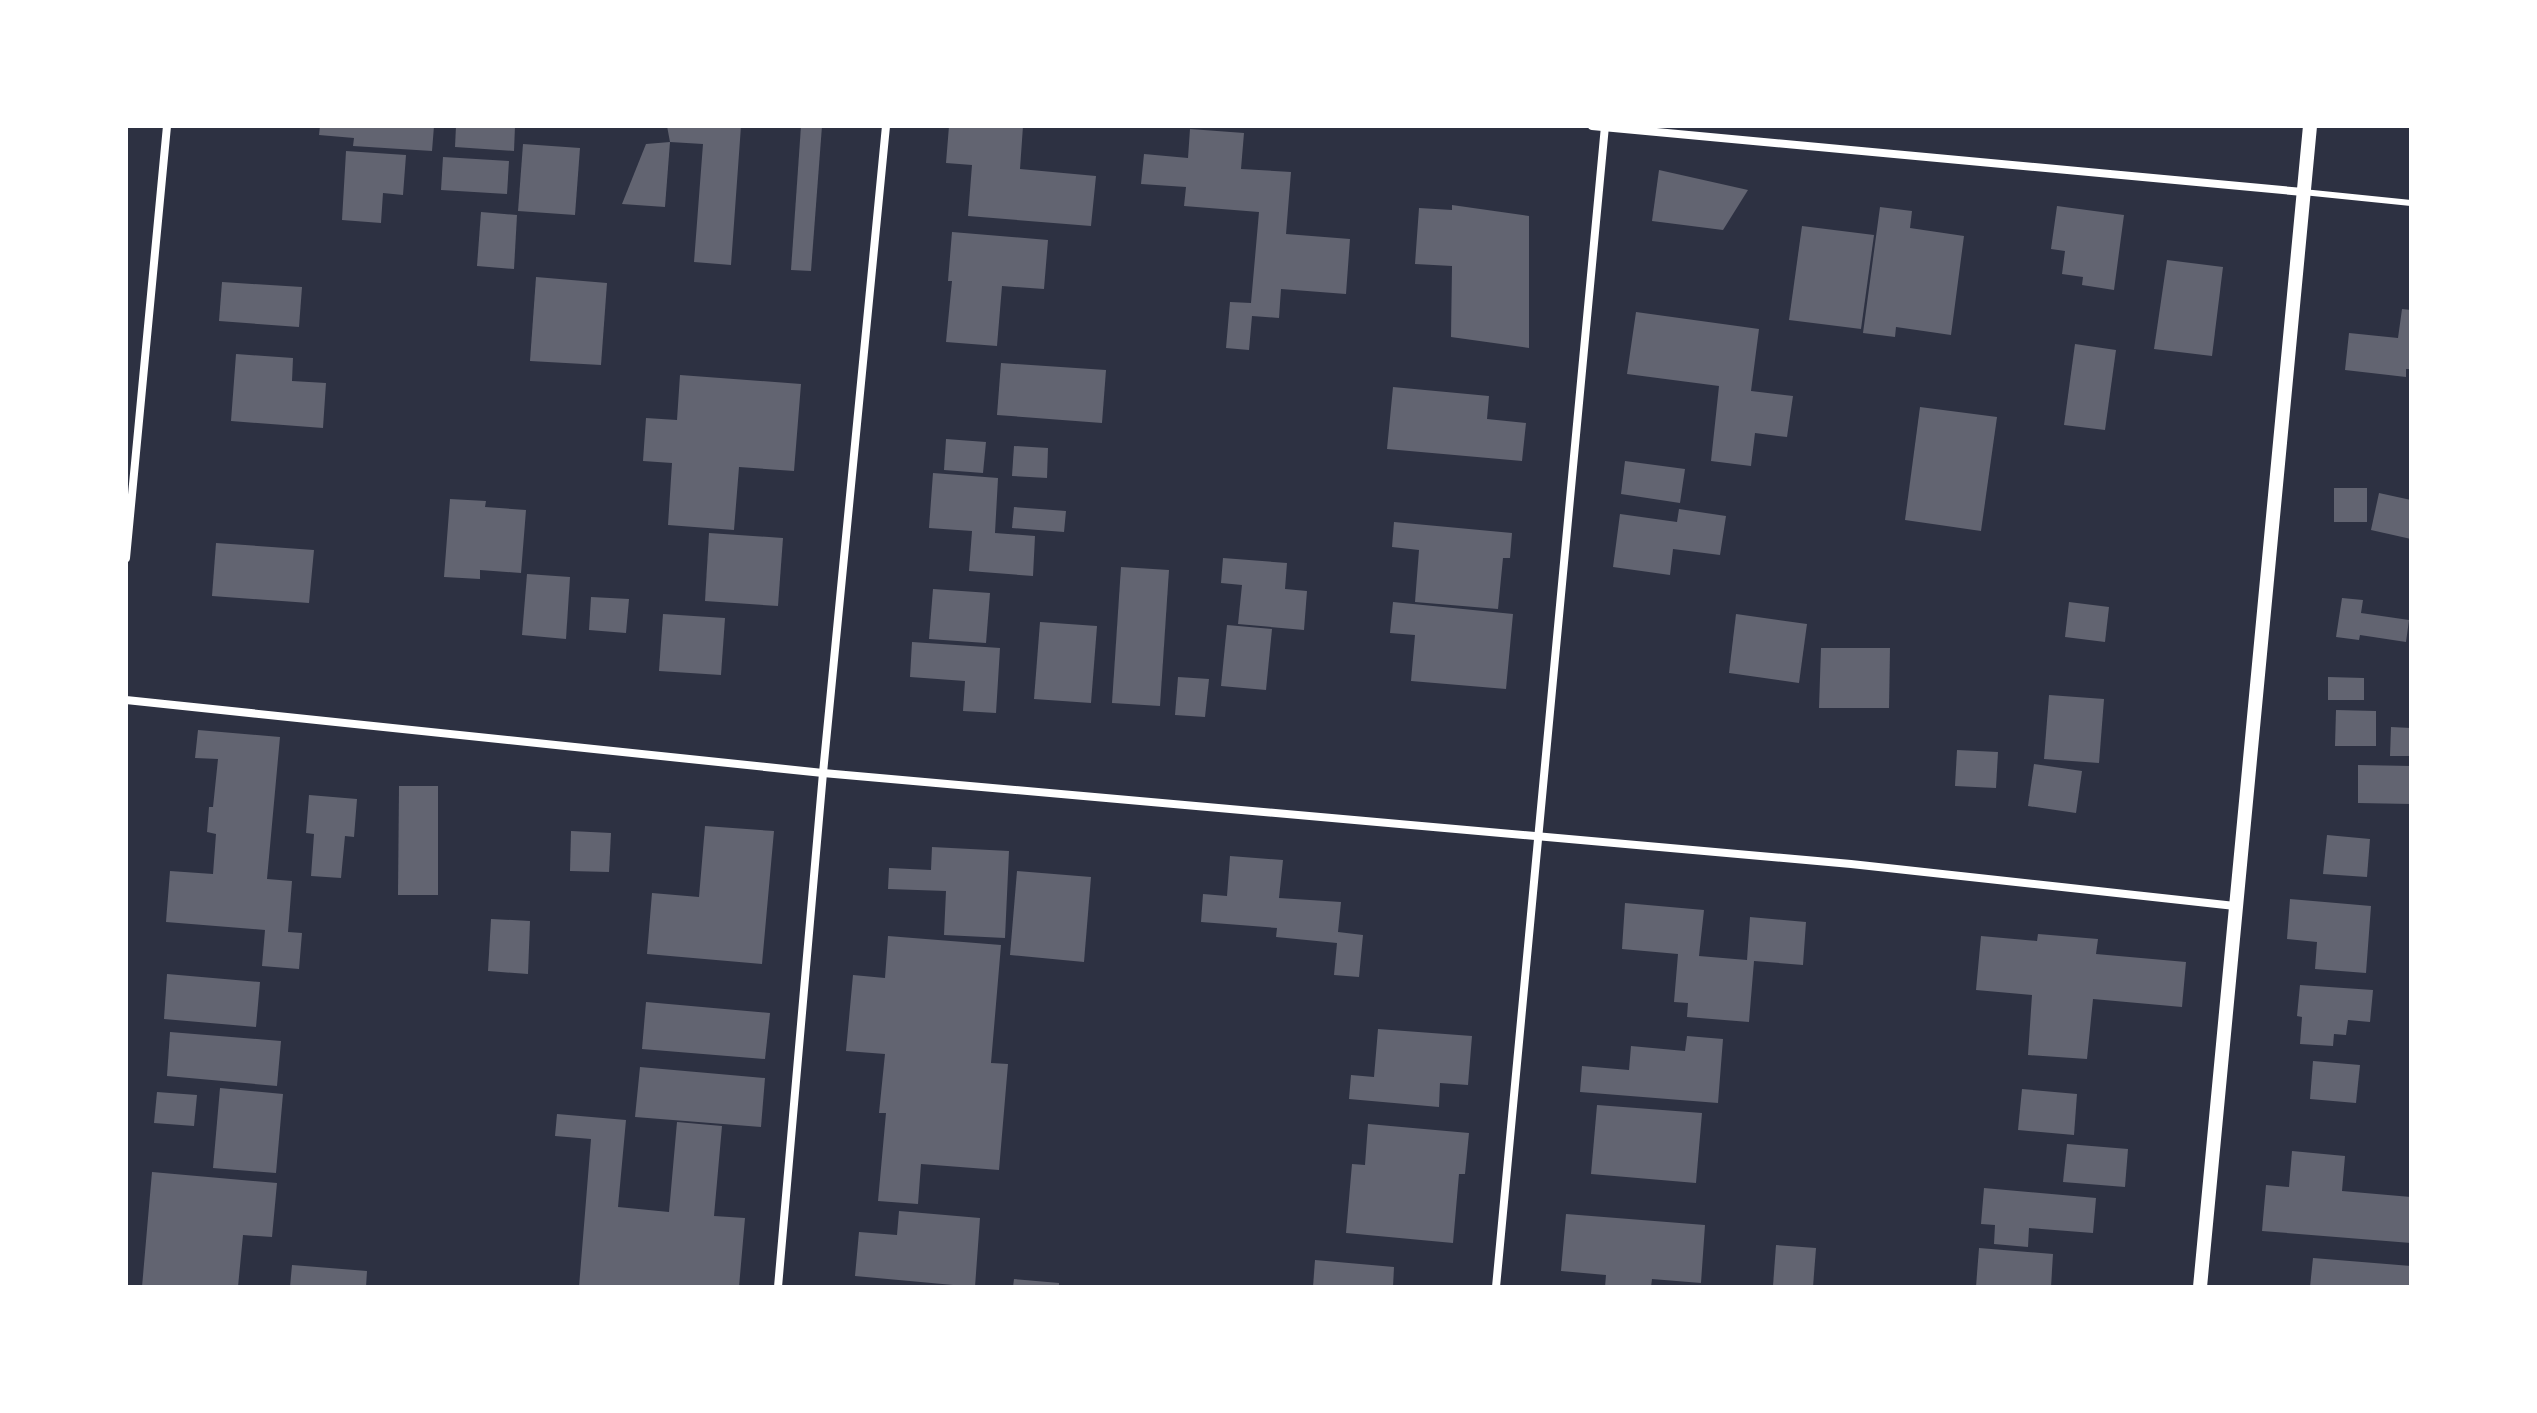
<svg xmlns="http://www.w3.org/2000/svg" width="2537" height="1413" viewBox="0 0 2537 1413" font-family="Signika,sans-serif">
<rect width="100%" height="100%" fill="#2d3142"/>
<g fill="#626471">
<polygon points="320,126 434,126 432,151 353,146 354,138 319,135"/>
<polygon points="456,126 515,126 514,151 455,147"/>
<polygon points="667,126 741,126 731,265 694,262 703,144 670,142"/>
<polygon points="801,126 822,126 811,271 791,270"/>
<polygon points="949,126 1023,126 1020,169 1096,176 1091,226 968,216 972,165 946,163"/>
<polygon points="1190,129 1244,133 1241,169 1291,172 1286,234 1350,239 1346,294 1281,289 1279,318 1252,316 1249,350 1226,348 1230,302 1251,303 1259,212 1184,206 1186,187 1141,184 1144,154 1188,158"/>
<polygon points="670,142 665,207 622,204 646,144"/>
<polygon points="523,144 580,148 575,215 518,211"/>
<polygon points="346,151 406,155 403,195 383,193 381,223 342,220"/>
<polygon points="443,157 509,161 507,194 441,190"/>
<polygon points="1659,170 1748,190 1723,230 1652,221"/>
<polygon points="1452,205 1529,216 1529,348 1451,337 1452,266 1415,264 1419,208 1452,210"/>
<polygon points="2057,206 2124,215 2114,290 2082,285 2083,277 2062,274 2065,251 2051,249"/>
<polygon points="1880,207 1912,211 1910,228 1964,236 1951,335 1896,327 1895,337 1863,333"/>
<polygon points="481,212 517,215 514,269 477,266"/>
<polygon points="1802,226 1874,235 1861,329 1789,320"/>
<polygon points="952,232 1048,240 1044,289 1002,286 997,346 946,342 952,281 948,281"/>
<polygon points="2167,260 2223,267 2212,356 2154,349"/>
<polygon points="536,277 607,283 601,365 530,361"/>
<polygon points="222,282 302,287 299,327 219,321"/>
<polygon points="2402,309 2411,310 2411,369 2406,369 2406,377 2345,370 2349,333 2398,338"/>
<polygon points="1636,312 1759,329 1751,391 1793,396 1787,437 1755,433 1751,466 1711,461 1719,386 1627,374"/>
<polygon points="2075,344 2116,350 2105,430 2064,425"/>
<polygon points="236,354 293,358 292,381 326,383 323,428 231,421"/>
<polygon points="1001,363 1106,370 1102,423 997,415"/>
<polygon points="680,375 801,384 794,471 739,467 734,530 668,525 672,463 643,461 646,418 677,420"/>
<polygon points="1393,387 1489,396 1487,419 1526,423 1522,461 1387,449"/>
<polygon points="1920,407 1997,417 1981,531 1905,520"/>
<polygon points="946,439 986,442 983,473 944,470"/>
<polygon points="1014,446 1048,448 1047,478 1012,476"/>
<polygon points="1625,461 1685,469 1680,503 1621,494"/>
<polygon points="933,473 998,478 995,533 1035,536 1033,576 969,571 972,531 929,528"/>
<rect x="2334" y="488" width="33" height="34"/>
<polygon points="2379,493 2411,500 2411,539 2371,530"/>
<polygon points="450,499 486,501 485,507 526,510 521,573 480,570 480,579 444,577"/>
<polygon points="1014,507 1066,511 1064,532 1012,528"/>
<polygon points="1679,509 1726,516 1720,555 1673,549 1670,575 1613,567 1620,514 1677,522"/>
<polygon points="1394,522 1512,533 1510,558 1503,558 1498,609 1415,602 1419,550 1392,547"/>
<polygon points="709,533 783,538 778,606 705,601"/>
<polygon points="216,543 314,550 309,603 212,596"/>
<polygon points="1223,558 1287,563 1285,589 1307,591 1304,630 1238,624 1242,585 1221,583"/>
<polygon points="1121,567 1169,570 1160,706 1112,703"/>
<polygon points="527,574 570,577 566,639 522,635"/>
<polygon points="933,589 990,593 986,643 929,639"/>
<polygon points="591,597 629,599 626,633 589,630"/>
<polygon points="2342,598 2363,600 2361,613 2409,620 2406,642 2360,635 2359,640 2336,637"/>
<polygon points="1393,602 1513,614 1506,689 1411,681 1415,635 1390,633"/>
<polygon points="2069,602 2109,607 2105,642 2065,637"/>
<polygon points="663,614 725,618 721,675 659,671"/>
<polygon points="1736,614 1807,624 1799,683 1729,673"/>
<polygon points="1040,622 1097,626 1091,703 1034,699"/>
<polygon points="1227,625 1272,629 1266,690 1221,686"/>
<polygon points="912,642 1000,648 996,713 963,711 965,681 910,677"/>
<polygon points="1821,648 1890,648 1889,708 1819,708"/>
<polygon points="1178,677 1209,679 1205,717 1175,715"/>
<polygon points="2328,677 2364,678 2364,700 2328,700"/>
<polygon points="2049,695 2104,699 2099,763 2044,759"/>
<polygon points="2336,710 2376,711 2376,746 2335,746"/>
<polygon points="2391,727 2411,728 2411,756 2390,756"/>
<polygon points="198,730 280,737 267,879 292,881 288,932 302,933 299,969 262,966 265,930 166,922 170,871 213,874 216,834 207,832 209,807 213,807 218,759 195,758"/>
<polygon points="1957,750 1998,752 1996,788 1955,786"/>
<polygon points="2034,764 2082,771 2076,813 2028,806"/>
<polygon points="2358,765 2411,766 2411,804 2358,803"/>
<polygon points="399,786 438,786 438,895 398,895"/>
<polygon points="309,795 357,799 354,837 345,836 341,878 311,876 314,834 306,833"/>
<polygon points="705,826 774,831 762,964 647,954 652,893 699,897"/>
<polygon points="571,831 611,833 609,872 570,871"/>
<polygon points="2327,835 2370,839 2367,877 2323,874"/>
<polygon points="932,847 1009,851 1005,938 944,935 946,891 888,889 889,868 931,870"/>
<polygon points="1230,856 1283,860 1279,898 1341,902 1338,932 1363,935 1359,977 1334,975 1337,943 1276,937 1277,928 1201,922 1203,894 1227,896"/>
<polygon points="1017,871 1091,877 1084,962 1010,955"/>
<polygon points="2290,899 2371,906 2366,973 2315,969 2317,942 2287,939"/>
<polygon points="1625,903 1704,910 1699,956 1747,960 1750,917 1806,922 1803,965 1754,961 1749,1022 1687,1017 1688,1003 1674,1002 1678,954 1622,949"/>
<polygon points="491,919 530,921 528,974 488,971"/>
<polygon points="2038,934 2098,939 2096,954 2186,962 2182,1007 2093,999 2087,1059 2028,1055 2032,995 1976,990 1981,936 2037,941"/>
<polygon points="888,936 1001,945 991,1063 1008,1064 999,1170 921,1164 918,1204 878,1201 886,1113 879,1113 885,1054 846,1051 853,975 885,978"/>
<polygon points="167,974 260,982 256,1027 164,1019"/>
<polygon points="2300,985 2373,990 2370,1022 2348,1020 2346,1035 2334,1034 2333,1046 2300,1044 2302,1017 2297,1016"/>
<polygon points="646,1002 770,1013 765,1059 642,1049"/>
<polygon points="1378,1029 1472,1036 1468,1085 1440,1083 1439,1107 1349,1099 1351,1075 1374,1077"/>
<polygon points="170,1032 281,1041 277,1086 167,1076"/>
<polygon points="1687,1036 1723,1039 1718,1103 1580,1092 1582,1066 1629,1070 1631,1046 1685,1051"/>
<polygon points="2313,1061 2360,1065 2356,1103 2310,1099"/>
<polygon points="640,1067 765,1078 761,1127 635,1117"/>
<polygon points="220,1088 283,1094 276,1173 213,1168"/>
<polygon points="2022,1089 2077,1094 2074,1135 2018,1130"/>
<polygon points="157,1092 197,1095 194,1126 154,1123"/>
<polygon points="1597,1105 1702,1113 1696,1183 1591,1174"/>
<polygon points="557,1114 626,1120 618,1207 669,1212 677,1122 722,1126 714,1216 745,1218 739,1287 579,1287 591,1139 555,1136"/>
<polygon points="1368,1124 1469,1133 1465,1174 1459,1174 1453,1243 1346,1233 1352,1164 1365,1165"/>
<polygon points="2067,1144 2128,1149 2125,1187 2063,1182"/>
<polygon points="2292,1151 2345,1156 2342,1191 2411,1197 2411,1243 2262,1231 2266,1185 2289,1187"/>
<polygon points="152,1172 277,1183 272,1237 243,1235 238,1287 142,1287"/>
<polygon points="1984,1188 2096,1198 2093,1233 2029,1228 2028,1247 1994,1244 1995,1225 1981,1224"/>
<polygon points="899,1211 980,1218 975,1287 855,1276 859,1232 897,1235"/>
<polygon points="1566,1214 1705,1225 1701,1283 1652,1279 1651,1287 1605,1287 1606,1275 1561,1271"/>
<polygon points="1776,1245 1816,1248 1813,1287 1773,1286"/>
<polygon points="1979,1248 2053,1254 2051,1287 1976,1287"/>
<polygon points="2313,1258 2411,1266 2410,1287 2310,1287"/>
<polygon points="1315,1260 1394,1267 1393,1287 1313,1287"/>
<polygon points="292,1265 367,1271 366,1287 290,1287"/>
<polygon points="1014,1279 1059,1283 1059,1287 1013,1287"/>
</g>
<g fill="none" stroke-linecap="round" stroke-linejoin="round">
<polyline stroke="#fff" stroke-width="6" points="2303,192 2411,203"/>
<g stroke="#fff" stroke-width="8">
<polyline points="1592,126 2303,192"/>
<polyline points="126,558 167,126"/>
<polyline points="126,700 823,773 1851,864 2235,906"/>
<polyline points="778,1287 823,773 886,126"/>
<polyline points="1496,1287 1605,126"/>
</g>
<polyline stroke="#fff" stroke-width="14" points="2200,1287 2310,126"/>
</g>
<rect width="2537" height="1413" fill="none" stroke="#ffffff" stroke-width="256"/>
</svg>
